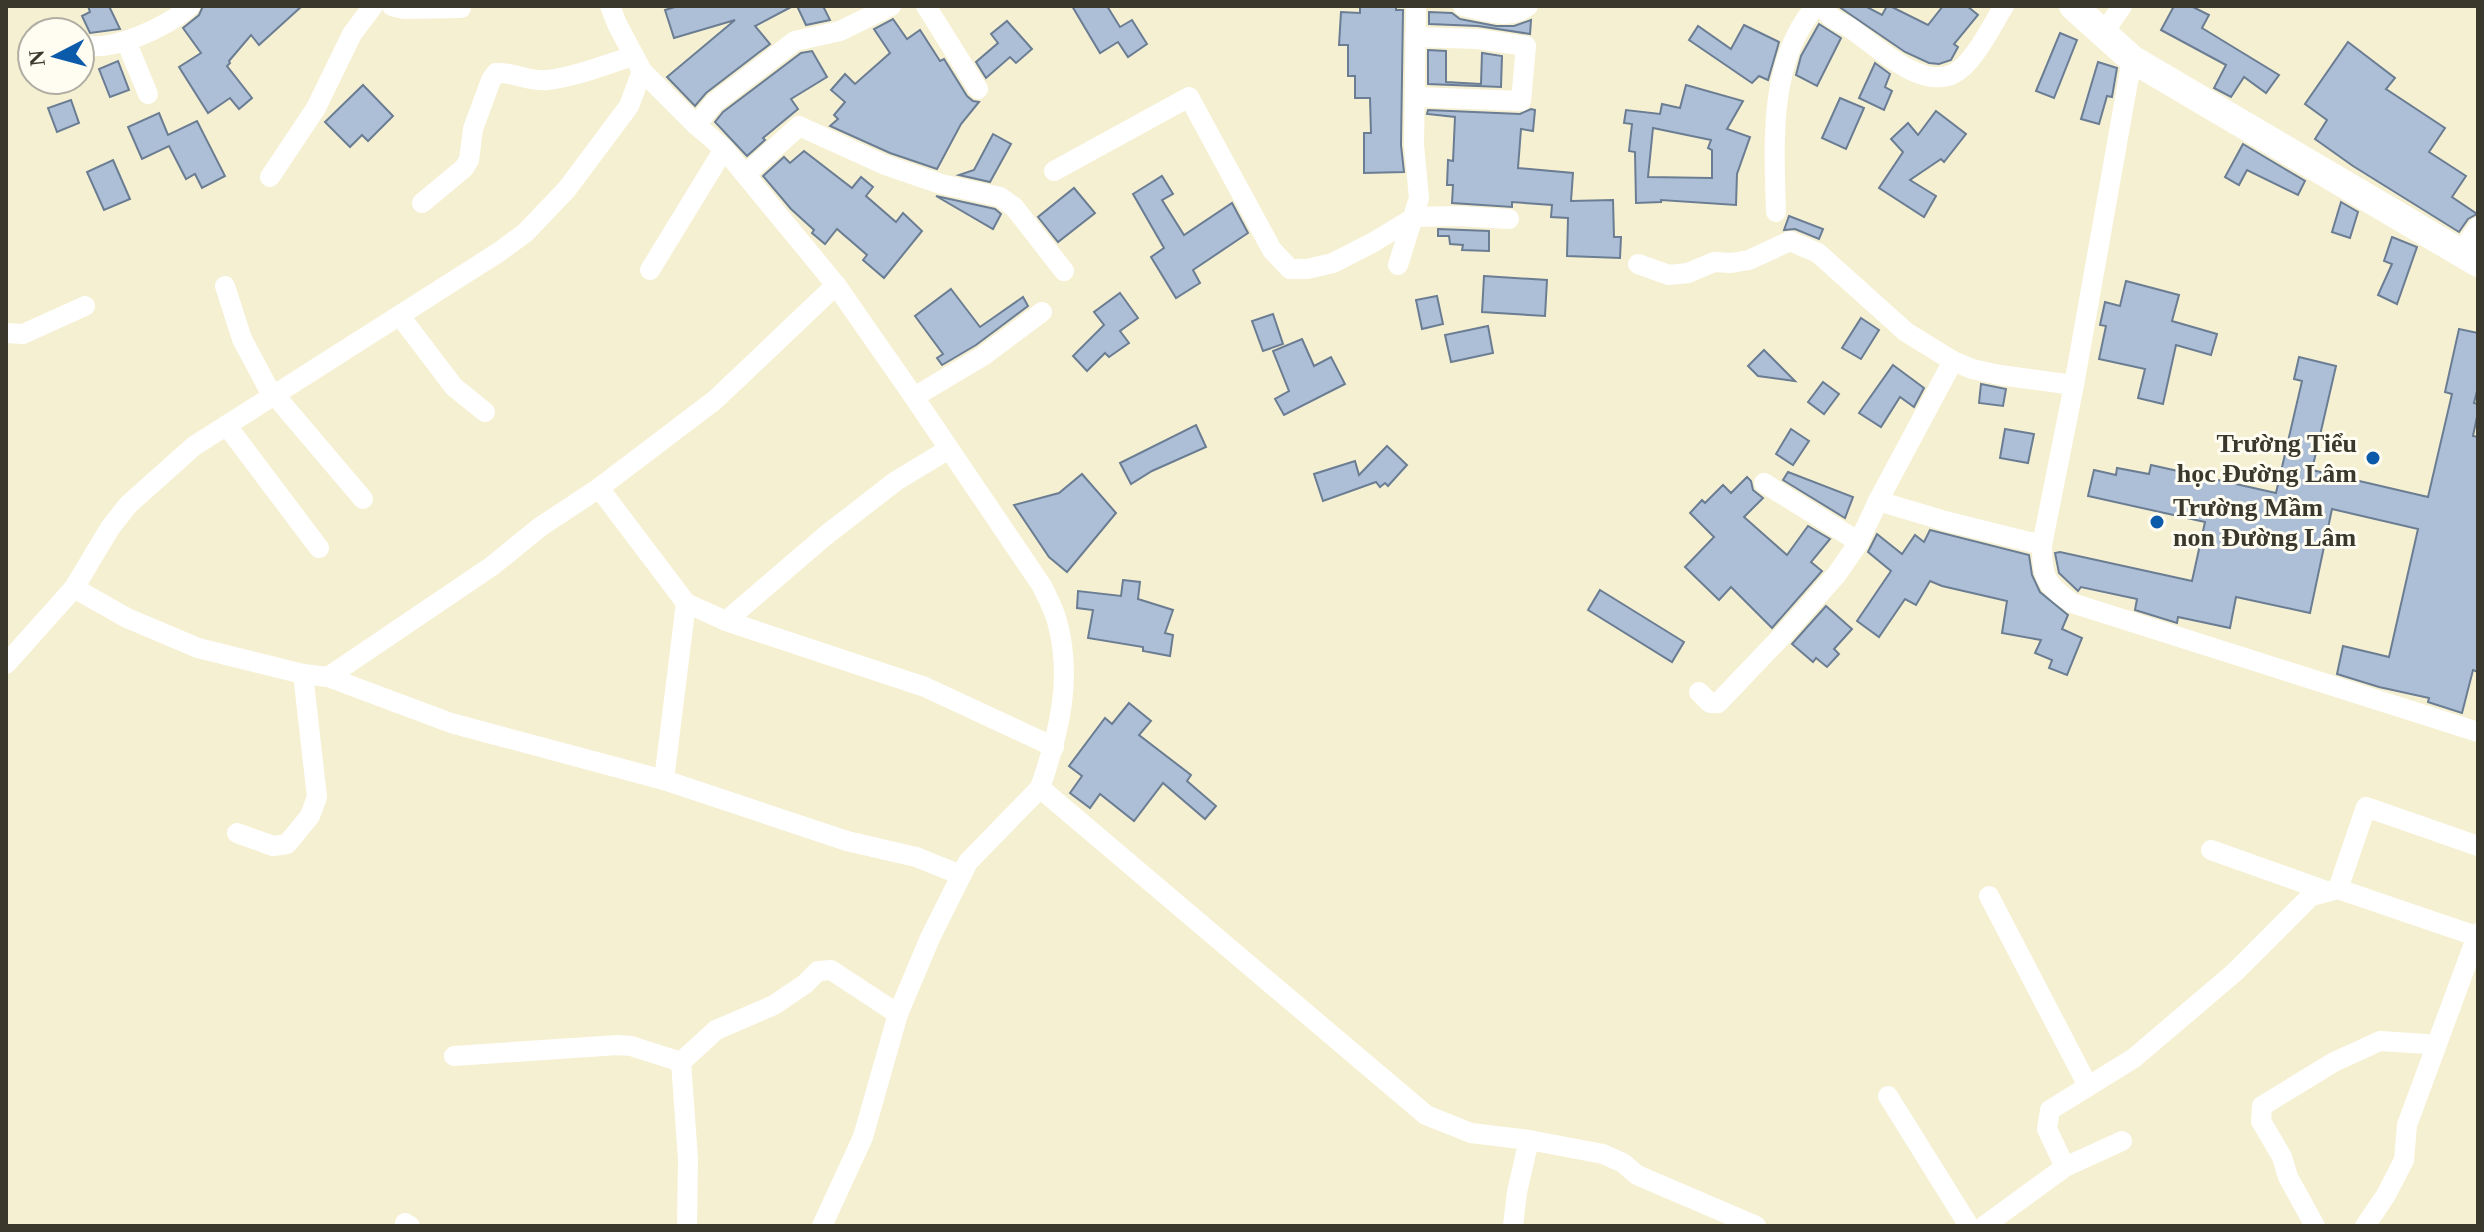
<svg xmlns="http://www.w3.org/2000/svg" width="2484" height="1232" viewBox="0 0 2484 1232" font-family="Georgia,serif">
<rect width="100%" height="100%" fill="#f6f0d2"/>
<g fill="#acbfd7" stroke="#6b7d92" stroke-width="2" fill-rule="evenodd">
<polygon points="88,6 109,6 120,29 90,33 82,16 90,12"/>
<polygon points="203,6 302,6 259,45 251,35 229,61 230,63 227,66 252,98 239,109 230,98 208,113 179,67 201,53 183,28 199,15"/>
<polygon points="678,6 793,6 755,26 770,44 706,93 695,106 667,77 735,20 674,38 665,10"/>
<polygon points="797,6 823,6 830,20 806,25"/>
<polygon points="1072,6 1107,6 1120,27 1132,20 1147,44 1128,57 1118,42 1100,53"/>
<polygon points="1360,6 1396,6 1396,10 1403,10 1401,145 1404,172 1364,173 1364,133 1371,133 1370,98 1355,98 1355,76 1348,76 1348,45 1339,45 1341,12 1360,13"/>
<polygon points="1838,6 1865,6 1882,15 1887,6 1890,6 1928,25 1943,6 1967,6 1978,15 1954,44 1958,47 1951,60 1939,64 1929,63 1905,52"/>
<polygon points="2174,6 2191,6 2209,15 2202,28 2279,75 2266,93 2244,77 2231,97 2214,88 2226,65 2161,30"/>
<polygon points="1429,12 1452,13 1460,19 1496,26 1514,26 1531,20 1530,34 1478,26 1429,24"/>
<polygon points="893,19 907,39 920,30 940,61 944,59 967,96 973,101 979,102 961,124 937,169 890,153 830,126 838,119 834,115 845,102 831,90 845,74 855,84 890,53 874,29"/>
<polygon points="1007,21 1032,49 1016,63 1010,57 986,78 976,62 998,43 991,34"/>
<polygon points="1819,24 1841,38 1817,86 1796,75 1801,56"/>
<polygon points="1744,25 1779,42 1768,80 1759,76 1752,83 1689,40 1698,26 1731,49"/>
<polygon points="2060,33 2077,40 2054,98 2036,91"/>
<polygon points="2348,42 2395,78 2386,89 2445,128 2429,152 2466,176 2452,197 2477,214 2468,219 2459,232 2353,166 2315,139 2327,120 2305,104"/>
<polygon points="1428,50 1446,51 1446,82 1481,84 1482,53 1502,56 1501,87 1428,84"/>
<polygon points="812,51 827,77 791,99 798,109 763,138 765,140 747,156 715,122 723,112 801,53"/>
<polygon points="118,61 129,90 110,97 99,69"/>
<polygon points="2098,62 2117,68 2112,97 2107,96 2099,124 2081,119"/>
<polygon points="1875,63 1890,74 1885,87 1892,91 1884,110 1859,98"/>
<polygon points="363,85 393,116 368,141 362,135 350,147 325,122"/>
<path d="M1686,85L1743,101L1727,129L1750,137L1737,174L1736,205L1661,200V202L1636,203L1635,152L1629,151L1632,124L1624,123L1626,110L1660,114L1662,104L1680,108ZM1653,128L1711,140L1708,148L1712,150V178L1648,177Z"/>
<polygon points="1840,98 1864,108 1846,149 1822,138"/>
<polygon points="71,100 79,123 57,132 48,108"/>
<polygon points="1531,109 1535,110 1533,131 1521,129 1518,168 1573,173 1571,201 1613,200 1614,237 1621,237 1620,258 1567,256 1568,218 1551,217 1552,205 1512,202 1512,207 1452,203 1453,185 1447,185 1448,160 1453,161 1455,117 1427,114 1428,110 1520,114"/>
<polygon points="1936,111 1966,134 1944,162 1941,159 1910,180 1936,196 1924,217 1879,188 1903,152 1891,139 1908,123 1918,135"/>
<polygon points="159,113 168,135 197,121 225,176 202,188 195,174 186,179 169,146 142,159 128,127"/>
<polygon points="993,134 1011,144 990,182 959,175 974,170"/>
<polygon points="2243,144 2305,181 2298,195 2247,170 2239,185 2225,177"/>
<polygon points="804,151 852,188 861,177 873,187 866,196 896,222 903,213 922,231 884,278 863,260 867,255 837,229 825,244 812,233 814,230 791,209 763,176 784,157 790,163"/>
<polygon points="113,160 130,199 104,210 87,172"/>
<polygon points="1162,176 1173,194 1162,200 1184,235 1232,203 1248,233 1193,270 1200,283 1176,298 1151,257 1164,248 1133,194"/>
<polygon points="1074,188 1095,213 1058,242 1038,217"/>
<polygon points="936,196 995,209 1001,214 993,229"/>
<polygon points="2341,202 2358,212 2350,238 2332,232"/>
<polygon points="1789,216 1823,229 1819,239 1795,229 1784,230"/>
<polygon points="1438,229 1489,231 1489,251 1462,250 1463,245 1450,244 1449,236 1438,236"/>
<polygon points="2392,237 2417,247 2397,304 2378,295 2392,264 2384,261"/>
<polygon points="1484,276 1547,280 1545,316 1482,312"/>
<polygon points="2126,281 2179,295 2172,321 2217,334 2211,355 2176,345 2163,404 2138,398 2145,369 2099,359 2106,326 2100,325 2105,302 2120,306"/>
<polygon points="951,289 980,327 1023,297 1028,306 976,345 942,365 937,358 943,354 915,316"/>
<polygon points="1120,293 1138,318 1120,331 1129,343 1109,357 1105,353 1087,371 1073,356 1104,325 1094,312"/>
<polygon points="1437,296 1443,324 1422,329 1416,300"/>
<polygon points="1273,314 1283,344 1263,351 1252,321"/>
<polygon points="1861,318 1879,330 1861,359 1842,348"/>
<polygon points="1488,326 1493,353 1451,362 1445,335"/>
<polygon points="2459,329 2478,333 2478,387 2474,403 2478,404 2478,412 2473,436 2478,437 2478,672 2473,670 2462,713 2428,702 2429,698 2379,687 2337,674 2343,646 2389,657 2418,529 2332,509 2310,613 2236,597 2230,628 2178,617 2177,623 2135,610 2137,599 2081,587 2078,591 2059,573 2055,553 2060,552 2192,581 2205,522 2088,496 2094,470 2116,475 2117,468 2149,474 2151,465 2276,493 2302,381 2294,379 2299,357 2336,366 2312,470 2428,497 2452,394 2445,392"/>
<polygon points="1302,339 1314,366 1331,357 1345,384 1284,415 1275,399 1289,391 1273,351"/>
<polygon points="1764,350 1795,381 1758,376 1748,366"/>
<polygon points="1893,365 1924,388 1914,407 1900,397 1881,427 1859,413"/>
<polygon points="1823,382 1839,394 1824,414 1808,402"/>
<polygon points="1981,384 2006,389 2003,406 1979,403"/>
<polygon points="1196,425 1206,447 1152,471 1131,484 1120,463"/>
<polygon points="1791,429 1809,441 1793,465 1776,454"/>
<polygon points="2005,429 2034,434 2028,463 2000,458"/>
<polygon points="1387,446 1407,465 1388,486 1385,483 1380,487 1376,482 1323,501 1314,474 1355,461 1359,475"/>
<polygon points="1788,472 1853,497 1845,518 1783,480"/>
<polygon points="1082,474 1116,513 1067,572 1049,557 1014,505 1059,493"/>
<polygon points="1747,477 1751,481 1753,490 1763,498 1744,517 1787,555 1808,526 1830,539 1811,562 1822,571 1772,628 1731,587 1719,600 1685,567 1714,537 1690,513 1702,500 1705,503 1723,485 1731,493"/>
<polygon points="1930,530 2029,555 2032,575 2040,592 2068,615 2062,629 2082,638 2067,675 2049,668 2052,660 2035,653 2041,640 2002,633 2007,601 1942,586 1930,581 1916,605 1905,599 1879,637 1857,621 1891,571 1868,552 1877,534 1902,554 1915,535 1924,542"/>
<polygon points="1123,580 1140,582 1138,599 1173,610 1165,633 1173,635 1170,656 1143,651 1143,647 1088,638 1093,610 1077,608 1078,591 1121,596"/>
<polygon points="1600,590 1684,642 1672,662 1588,610"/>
<polygon points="1826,606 1852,629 1834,649 1839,654 1827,667 1816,658 1813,662 1792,644"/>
<polygon points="1129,703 1151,721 1139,735 1191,775 1187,781 1216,806 1205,819 1163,783 1134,821 1100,794 1090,808 1070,793 1082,776 1069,766 1105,718 1112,724"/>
</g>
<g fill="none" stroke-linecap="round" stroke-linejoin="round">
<g stroke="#fff" stroke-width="20">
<polyline points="392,6 404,9 461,8"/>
<path d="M610,6L617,24L642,71L696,125L724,149L836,285L914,397L1042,586C1047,597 1054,609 1057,621C1073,679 1059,733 1040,788"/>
<polyline points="926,6 978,89"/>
<path d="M1463,6C1485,11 1509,21 1528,6"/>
<path d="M1824,6C1828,20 1840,21 1850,28C1875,45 1920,90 1953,74C1973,65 1992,25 2004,6"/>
<polyline points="2103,34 2122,6"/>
<polyline points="126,41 148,94"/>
<path d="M80,44C109,54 169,27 190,6"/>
<path d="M2132,59L2074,385L2042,545C2042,577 2045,584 2072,603L2478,732"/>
<polyline points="1415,97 1521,101 1526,46 1478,39 1415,37"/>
<polyline points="696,125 714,103 795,41 840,31 891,6"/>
<polyline points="1054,171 1189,97 1272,250 1290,269 1307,269 1333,263 1372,243 1415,217 1458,216 1509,219"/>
<polyline points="747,173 799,126 885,165 941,184 1000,197 1014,207 1064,271"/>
<polyline points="270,177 316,108 352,34 373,6"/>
<path d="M422,203L464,168L469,160L473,129L491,80L496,73C514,72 529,82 547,80C576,77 606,64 634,56"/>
<path d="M1776,212C1774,144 1768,60 1816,6"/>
<polyline points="2462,251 2478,227"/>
<polyline points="1638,264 1669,275 1688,273 1714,262 1731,263 1749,260 1790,241 1818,253 1906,332 1953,361 1972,369 2000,375 2074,385"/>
<polyline points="1398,265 1419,198 1414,145 1416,6"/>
<polyline points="650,270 724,149"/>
<polyline points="225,286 242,339 267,386 363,499"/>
<polyline points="400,316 454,387 485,412"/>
<polyline points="6,333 23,334 85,306"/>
<polyline points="914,397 983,356 1042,312"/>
<polyline points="227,426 319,548"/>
<polyline points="1764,483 1859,542"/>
<polyline points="599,488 686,603 664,780"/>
<polyline points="1878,501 1945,521 2042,545"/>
<polyline points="74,588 127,618 198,648 303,674 328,677 451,723 664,780 847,841 916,857 961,875"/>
<polyline points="686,603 726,621 925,687 1054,747"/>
<polyline points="726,621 825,536 896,481 949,449"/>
<polyline points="6,664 74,588 110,528 128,505 194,446 499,252 525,233 567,189 629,106 642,71"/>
<polyline points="328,677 492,566 540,527 599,488 715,400 836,285"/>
<polyline points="1699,692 1710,703 1718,703 1782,636 1837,574 1859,542 1878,501 1953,361"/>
<polyline points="237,833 273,846 287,844 310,816 317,797 303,674"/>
<polyline points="2211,850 2326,891"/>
<polyline points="2338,889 2366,807 2478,846"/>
<polyline points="1989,896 2088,1086"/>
<polyline points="454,1056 618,1045 631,1046 681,1062 716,1030 774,1005 805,984 818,971 831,970 898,1014"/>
<polyline points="681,1062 688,1159 687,1226"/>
<polyline points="1888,1096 1969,1226"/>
<polyline points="2065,1167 2122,1141"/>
<polyline points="405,1223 410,1226"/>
<polyline points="822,1226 863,1137 898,1014 930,938 968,862 1040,788 1426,1115 1471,1133 1529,1140 1603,1154 1623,1163 1637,1175 1756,1226"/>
<polyline points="1513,1226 1517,1192 1529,1140"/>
<polyline points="1984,1226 2065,1167 2047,1129 2050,1110 2134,1058 2235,972 2311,896 2338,889 2476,936"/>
<polyline points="2315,1226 2288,1177 2282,1157 2261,1121 2262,1106 2334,1062 2380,1041 2427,1044 2435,1049"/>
<polyline points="2365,1226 2386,1195 2404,1160 2407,1125 2478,933"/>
</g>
<polyline stroke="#fff" stroke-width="28" points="2073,6 2132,59 2478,263"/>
</g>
<g fill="#0b5baa" stroke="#fffcf1" stroke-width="3">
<circle cx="2373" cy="458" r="8"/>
<circle cx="2157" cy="522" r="8"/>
</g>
<g text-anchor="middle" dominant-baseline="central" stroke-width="6" stroke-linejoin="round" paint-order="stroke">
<g font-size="26" font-weight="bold" fill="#3a382d" stroke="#fffcf1" text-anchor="end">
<text x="2357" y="443">Trường Tiểu<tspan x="2357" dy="30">học Đường Lâm</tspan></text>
<text x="2173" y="507" text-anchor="start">Trường Mầm<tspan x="2173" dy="30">non Đường Lâm</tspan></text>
</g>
</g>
<rect width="2484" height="1232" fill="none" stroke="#3a382d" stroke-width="16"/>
<g transform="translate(56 56) rotate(264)"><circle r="38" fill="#fffcf1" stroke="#b0aea3" stroke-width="2"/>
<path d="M0-6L14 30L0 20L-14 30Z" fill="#0b5baa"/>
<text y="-12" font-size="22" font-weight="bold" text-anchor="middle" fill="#3a382d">N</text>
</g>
</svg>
